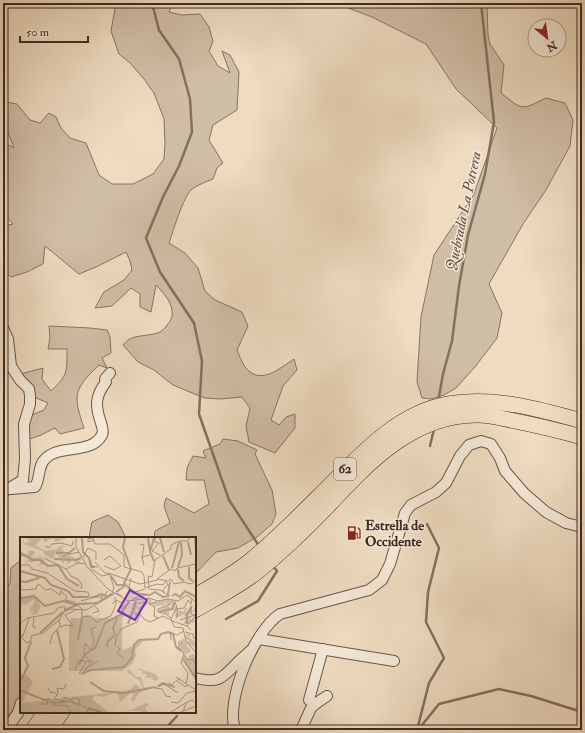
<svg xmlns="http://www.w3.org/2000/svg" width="585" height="733" viewBox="0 0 585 733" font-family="'IM FELL Double Pica',serif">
<rect width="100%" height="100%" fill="#eedbc0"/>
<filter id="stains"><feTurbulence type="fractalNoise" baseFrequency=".005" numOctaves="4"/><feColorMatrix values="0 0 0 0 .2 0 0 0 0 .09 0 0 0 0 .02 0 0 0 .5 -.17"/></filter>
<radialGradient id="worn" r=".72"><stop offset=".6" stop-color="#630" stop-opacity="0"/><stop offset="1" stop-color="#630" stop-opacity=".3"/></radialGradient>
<g fill="#d0bda5" stroke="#867464">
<path d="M116,3H173L169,12L182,15L200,14L209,27L213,41L209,51L218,66L230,73L222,51L230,55L239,72L237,110L213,125L209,140L223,163L217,168L213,179C208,181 195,186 191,190C183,198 173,231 169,243L185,253L198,268L205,291L215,300L242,312L248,326L237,350C239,355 242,362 245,367C260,386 279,369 294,359L297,370L283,386L271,420L279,425L286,417L295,414V428L275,453L249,442L246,426L250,408L242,397L220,399L205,398L197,395L173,385L154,370L138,362L123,345C125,344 127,340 130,339C136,335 152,336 160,332C163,330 165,328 167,325C180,312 166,295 156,285L151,312L140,307V294L131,288L112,306L95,308L104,292L124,280L132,270L130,261L126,252L96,267L79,274L45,246L43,264L27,272L11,277L3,271V226L13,224L3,214V142L14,148L3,119V105L6,102L17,104L30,120L40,123L49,113L56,117L61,128L70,138L86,143L99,175L112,184H133L153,174L164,159L165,143L164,119L154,93L144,79L130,63L119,54L111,31Z"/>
<path d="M335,3H486L487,5L488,35L490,44L504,65L501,93C523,110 520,111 546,98L565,103L573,120L570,146L546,190L523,224L489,284L502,313L497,338L475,367L456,388L444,395L431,399L422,398L417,382L421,317L434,255L474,194L497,128L456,89L426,44L372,17Z"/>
<path d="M49,326L90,328L107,330L110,337L111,353L102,358L107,368L99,365C73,390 73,395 84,428L60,434L55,428L41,435L27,440L29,416L44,410L48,403L34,397L20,374L43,368L42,379L51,391C68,375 67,372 67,349H48L50,338Z"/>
<polygon points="223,439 238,441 257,450 255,454 272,490 276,514 272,524 257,537 238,548 216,552 195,574 195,538 154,538 155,531 170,523 164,506 166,498 194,513 209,504 204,480 186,480 187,468 193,456 206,458 203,451 220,444"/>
<polygon points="108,515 118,522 126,538 89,538 92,522"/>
<polygon points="21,560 21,699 3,724 3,591 10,584 11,568"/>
</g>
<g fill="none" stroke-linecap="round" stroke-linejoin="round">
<g stroke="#837060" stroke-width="2.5">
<polyline points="152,3 159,30 179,59 190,99 192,132 179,166 163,197 146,238 160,272 194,323 202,361 199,414 229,500 259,546"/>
<polyline points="438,402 443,374 452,341 459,286 468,235 485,174 494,122 481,3"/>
<polyline points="430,446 434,429"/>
<polyline points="226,619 258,601 277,571 272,565"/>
<polyline points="164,730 177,716"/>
<polyline points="417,730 429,683 444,658 426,622 428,592 439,548 427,524"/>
<polyline points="418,730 439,704 499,689 531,696 582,712"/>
</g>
<defs>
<g id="minor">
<polyline points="3,328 8,339 11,366 20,380 29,389 30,396 30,404 24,424 25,459 23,480 3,492"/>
<path d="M11,489L35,487C41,477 37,466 46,458C61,444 91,455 102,435C104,431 102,427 101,423C95,406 95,396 106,382L105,379L110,373"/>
<polyline points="259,639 394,661"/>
<path d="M195,678C220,684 222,678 238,662C242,658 246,655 250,651"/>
<polyline points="309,700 323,649"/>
<polyline points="6,730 18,713 21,703"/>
<path d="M235,730C225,700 254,631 280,614L369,590L382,580L390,564L405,513L411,505L436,492L446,483L460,456L469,445L481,441L491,444L500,458L505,471L524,493L546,512L566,523L582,527"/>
<polyline points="301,730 311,708 318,702 327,696"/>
</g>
<g id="highway">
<path d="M195,596C214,585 234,574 251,560C274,541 296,519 317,498C354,462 394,413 448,404C493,396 539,409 582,421"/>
<path d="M195,610C216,598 238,587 257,572C282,552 306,529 328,506C368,463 414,414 478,415C488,415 496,417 505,419C531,424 557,430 582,437"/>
<polyline points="33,730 45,712"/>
<polyline points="49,730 62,712"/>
</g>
</defs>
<use href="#minor" stroke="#69564a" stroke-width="12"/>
<use href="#highway" stroke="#3d2a22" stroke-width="16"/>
<use href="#minor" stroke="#f4e8d6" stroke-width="10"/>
<use href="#highway" stroke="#eedbc0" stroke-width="15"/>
</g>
<defs>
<symbol id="fuel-bare" viewBox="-9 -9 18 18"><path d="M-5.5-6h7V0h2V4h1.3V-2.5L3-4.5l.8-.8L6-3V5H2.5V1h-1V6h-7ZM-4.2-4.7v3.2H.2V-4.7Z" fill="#8f2418" stroke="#f4e8d6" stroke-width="2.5" paint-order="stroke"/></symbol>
</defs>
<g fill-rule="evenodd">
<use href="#fuel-bare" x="344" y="523" width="20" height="20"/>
</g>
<g text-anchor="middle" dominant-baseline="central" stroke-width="3" stroke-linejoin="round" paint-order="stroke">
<rect fill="#f4e8d6" stroke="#746358" stroke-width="1" x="334" y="458" width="22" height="22" rx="3"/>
<g font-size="13" font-weight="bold" fill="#3d2a22">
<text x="345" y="469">62</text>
</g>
<g font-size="14" font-weight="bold" fill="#3d2a22" stroke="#f4e8d6" text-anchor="start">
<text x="365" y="525">Estrella de<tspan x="365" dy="16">Occidente</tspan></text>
</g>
<g font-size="15" font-style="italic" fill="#604d41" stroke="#f4e8d6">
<text transform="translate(464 211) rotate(-78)">Quebrada La Potrera</text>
</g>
</g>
<g transform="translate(20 537)">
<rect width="176" height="176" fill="#eedbc0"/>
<path d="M7,1H47L35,5L34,1L28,3L25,6L22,1L15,9L26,14L35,12L34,14L41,9H46L41,11L46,16L39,19H51L62,26H55L53,23L48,27L45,23L43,27L36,15L33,22L25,18L23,14L4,7L3,5L4,2V6L10,5ZM9,13L16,15L11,21L22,20L27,29L25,27L18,29L21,25L18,23L11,26L8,24L5,27L7,23L11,22L8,19H3L0,22V14L7,18ZM13,57L21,69L17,77L10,78L14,75L9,74L15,64L14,62L5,68L0,67V60L8,61ZM146,62L155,64V70H158L156,76L153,73L149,74V78L138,73L148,69L152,72L153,66L148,68L145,65V68L136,69L130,67ZM127,63L124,67H115L120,72L116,71L115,74L120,77L116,80L113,76L109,86V78L114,74L113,67ZM109,65L103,72L106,78L102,81V113L111,110L119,102L123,104L115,113L116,119L112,127L102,134H49V88L51,81H60L62,78L63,80L67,77L71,81H95L101,77V70ZM175,70L176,74L171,75L169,79L168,76V79L171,82L170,86L176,79L174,86L163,87L166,82L162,81L166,80L164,77L157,81L155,78L157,75L159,77V73L164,75L165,71H167L165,77L170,71L172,75ZM169,96L171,98L166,101L169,100L174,104L175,107L174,110L166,107L171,114L166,118L159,111L163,101L167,106L169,104L164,100ZM174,117L176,125V142L163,121L164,118L168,122L169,118ZM108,131L116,140H121L124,150L127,152L138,149L119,156L113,165L111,162L114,157L111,156L100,165L98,158L94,156L83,160L75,158L72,162L88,175H0V137L7,138L13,145L2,166L104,154L112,152L113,148L116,147L120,151L119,154L124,153L119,143L107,135ZM120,132L135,137L139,142L136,144L131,142L133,140L125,141L127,137H122L123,134L117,133ZM126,166L129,167L125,172L128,175L103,173H111Z" fill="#d0bda5"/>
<path fill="none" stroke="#b29f8a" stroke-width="2" d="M62,1L63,15L69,21L71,30H75M128,1L130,14M140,1L144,15M175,1L176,13M168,5L171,18M0,16L13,23H20L28,29L38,28L47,42L59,49M36,16H49L55,11M143,19L149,33M34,22L56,23L61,21M134,24L130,15L134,1M158,30L162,18L161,5M169,30V41L173,44M152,31L159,5M158,32L159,40L164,44M0,34L25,41L31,48L48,54L53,60H68M91,39L97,48H104M0,44L6,45L19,41M107,49L113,56L130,58L135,55L143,60L149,59M96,55L106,48L104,46L111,32L103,10L105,1M148,57L150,45M152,59L155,57L160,60L165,54L176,60M74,60L81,57L87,59M0,61L14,59L25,69L43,64L57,68M45,73L59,67L77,66L93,56M139,75L152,72L154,66M108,87L116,64M167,87V77L172,69M20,96L43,75M58,103L62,81M87,110L88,104L95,98L93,91L97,81M163,122L176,142M59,128L65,117L75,111L85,86L100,78L109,65M32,132L40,130L44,122L37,93M61,137L71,133L104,130L112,121L114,108L119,103L138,102L141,97L148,95L153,97L156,110L161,114M1,143L8,129L5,121L11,105M70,145L84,154L104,156L135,150M138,149L143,146L155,150M0,153L24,163L29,162L35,166L49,164L59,168M68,171L82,175"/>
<path fill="none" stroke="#a79481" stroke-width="1" d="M56,1V10L68,31L88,52L108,64L129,61L138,64L148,62L158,64L167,58L176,65M73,1L75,7H90L98,13L104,18V30L122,35L124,39M73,1L68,2V5L74,3M135,1V5L139,6L132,14L140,18M120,7L124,8L122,22M25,9L29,11L32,7L41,6L52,9L53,4M42,19L59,15M63,20L68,11L76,15V23M24,21L46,32L52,40L58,42L62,48L61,52M70,23L72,29L78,30M84,23L90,19L101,29M75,25L85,36L91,37M176,27L157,31L155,34L151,32L137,42L148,44L151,42L154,47L164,45L171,47L176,43M0,28H9L12,32L27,36L55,54L68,55L69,60H82M124,28L122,20L130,18M84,29L94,33L101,29M46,32L58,26L66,27M71,32L82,39L91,37L120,47L138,43M90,38L94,51L92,55M124,39L125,51L137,47L143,48L146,44M111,41L109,50L115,55M0,51L3,53L16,52L17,48H20L25,53L31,52L40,58L41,54L47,60L45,63L54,65L62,72V80L71,79L76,85L91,79L96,67L95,60M129,51L128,39L132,40L135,23L151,12V8L159,4H168L170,1M128,52L140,53L150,59M144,56L143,53L148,47L146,45M120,58L115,55L125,52M112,62L126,58M172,62L171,67L168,63L164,71L156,72L151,82L154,90L163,91L166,104L176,116M84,63L81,61L88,54M61,64L75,60M155,65L158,74L156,81M92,67L96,63L102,66M171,69V77L175,78M135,70L129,67L136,65M135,70L134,79L138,81M138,72V75L146,77L151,81M138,72L151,67M73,76L79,74L75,69M120,77V71L131,64L129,62M9,81L3,99H0L7,106L11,104V99L23,96L39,83L44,75L50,72L66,73L96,56L102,59M14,81L13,90L16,91M160,83L175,78M152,84L167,89M0,87L7,81L34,76L39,70H45L44,75M41,89V91L44,88L53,89M53,89L45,78L56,73M171,93L167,89L176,78M165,95L173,97L174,102M151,103L150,95L157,98L164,94M30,107L32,98L40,89L39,83M160,107L158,106L160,104L162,105L158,110L164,117L161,126L168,136L166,147M164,118L168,123L173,122L176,128M103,120L97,117L100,112L95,108L96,101L101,92L117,85L120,77L124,82L130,85L143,79L151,83M65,132L78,124M55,133L59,123L70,125L64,116L65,106L71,114L74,104L71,92L76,90M63,135L72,125L71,123M59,137L66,125M156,140L176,153M157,144L166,150L168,148M149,145L151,148L160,141M28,151L31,156L34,155L37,158L34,162L44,164V160L52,163L53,160L60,163L59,167L73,174M38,157L37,151L44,152L46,147M151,160L146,159L142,152L135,151L144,147L158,156M151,165L158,166L167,156L176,154M21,167H27L28,164L35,168L47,169L51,175M163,174L167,165L172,163L175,166M67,175L68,172L79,175M151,175L167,165M161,175L176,169"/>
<path fill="#7b2cbf" fill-opacity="0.15" stroke="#7b2cbf" stroke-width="2" d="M110,53L127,63L115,83L98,74Z"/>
<rect width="176" height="176" fill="none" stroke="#3d2a22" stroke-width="2"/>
</g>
<rect width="585" height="733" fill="none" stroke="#eedbc0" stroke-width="16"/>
<rect x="4" y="4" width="577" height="725" fill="none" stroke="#3d2a22" stroke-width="2"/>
<rect x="8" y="8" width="569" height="717" fill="none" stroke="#3d2a22"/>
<g transform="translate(547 38) rotate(151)"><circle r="19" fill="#f4e8d6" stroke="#ab9c8e"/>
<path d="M0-3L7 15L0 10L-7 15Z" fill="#8f2418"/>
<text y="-6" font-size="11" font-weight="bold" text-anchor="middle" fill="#3d2a22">N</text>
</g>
<path d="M20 36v6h68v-6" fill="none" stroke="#3d2a22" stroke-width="2"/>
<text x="26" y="36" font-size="12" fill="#3d2a22" stroke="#f4e8d6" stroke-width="3" paint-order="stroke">50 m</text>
<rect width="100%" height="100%" filter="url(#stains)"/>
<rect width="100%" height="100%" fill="url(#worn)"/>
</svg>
